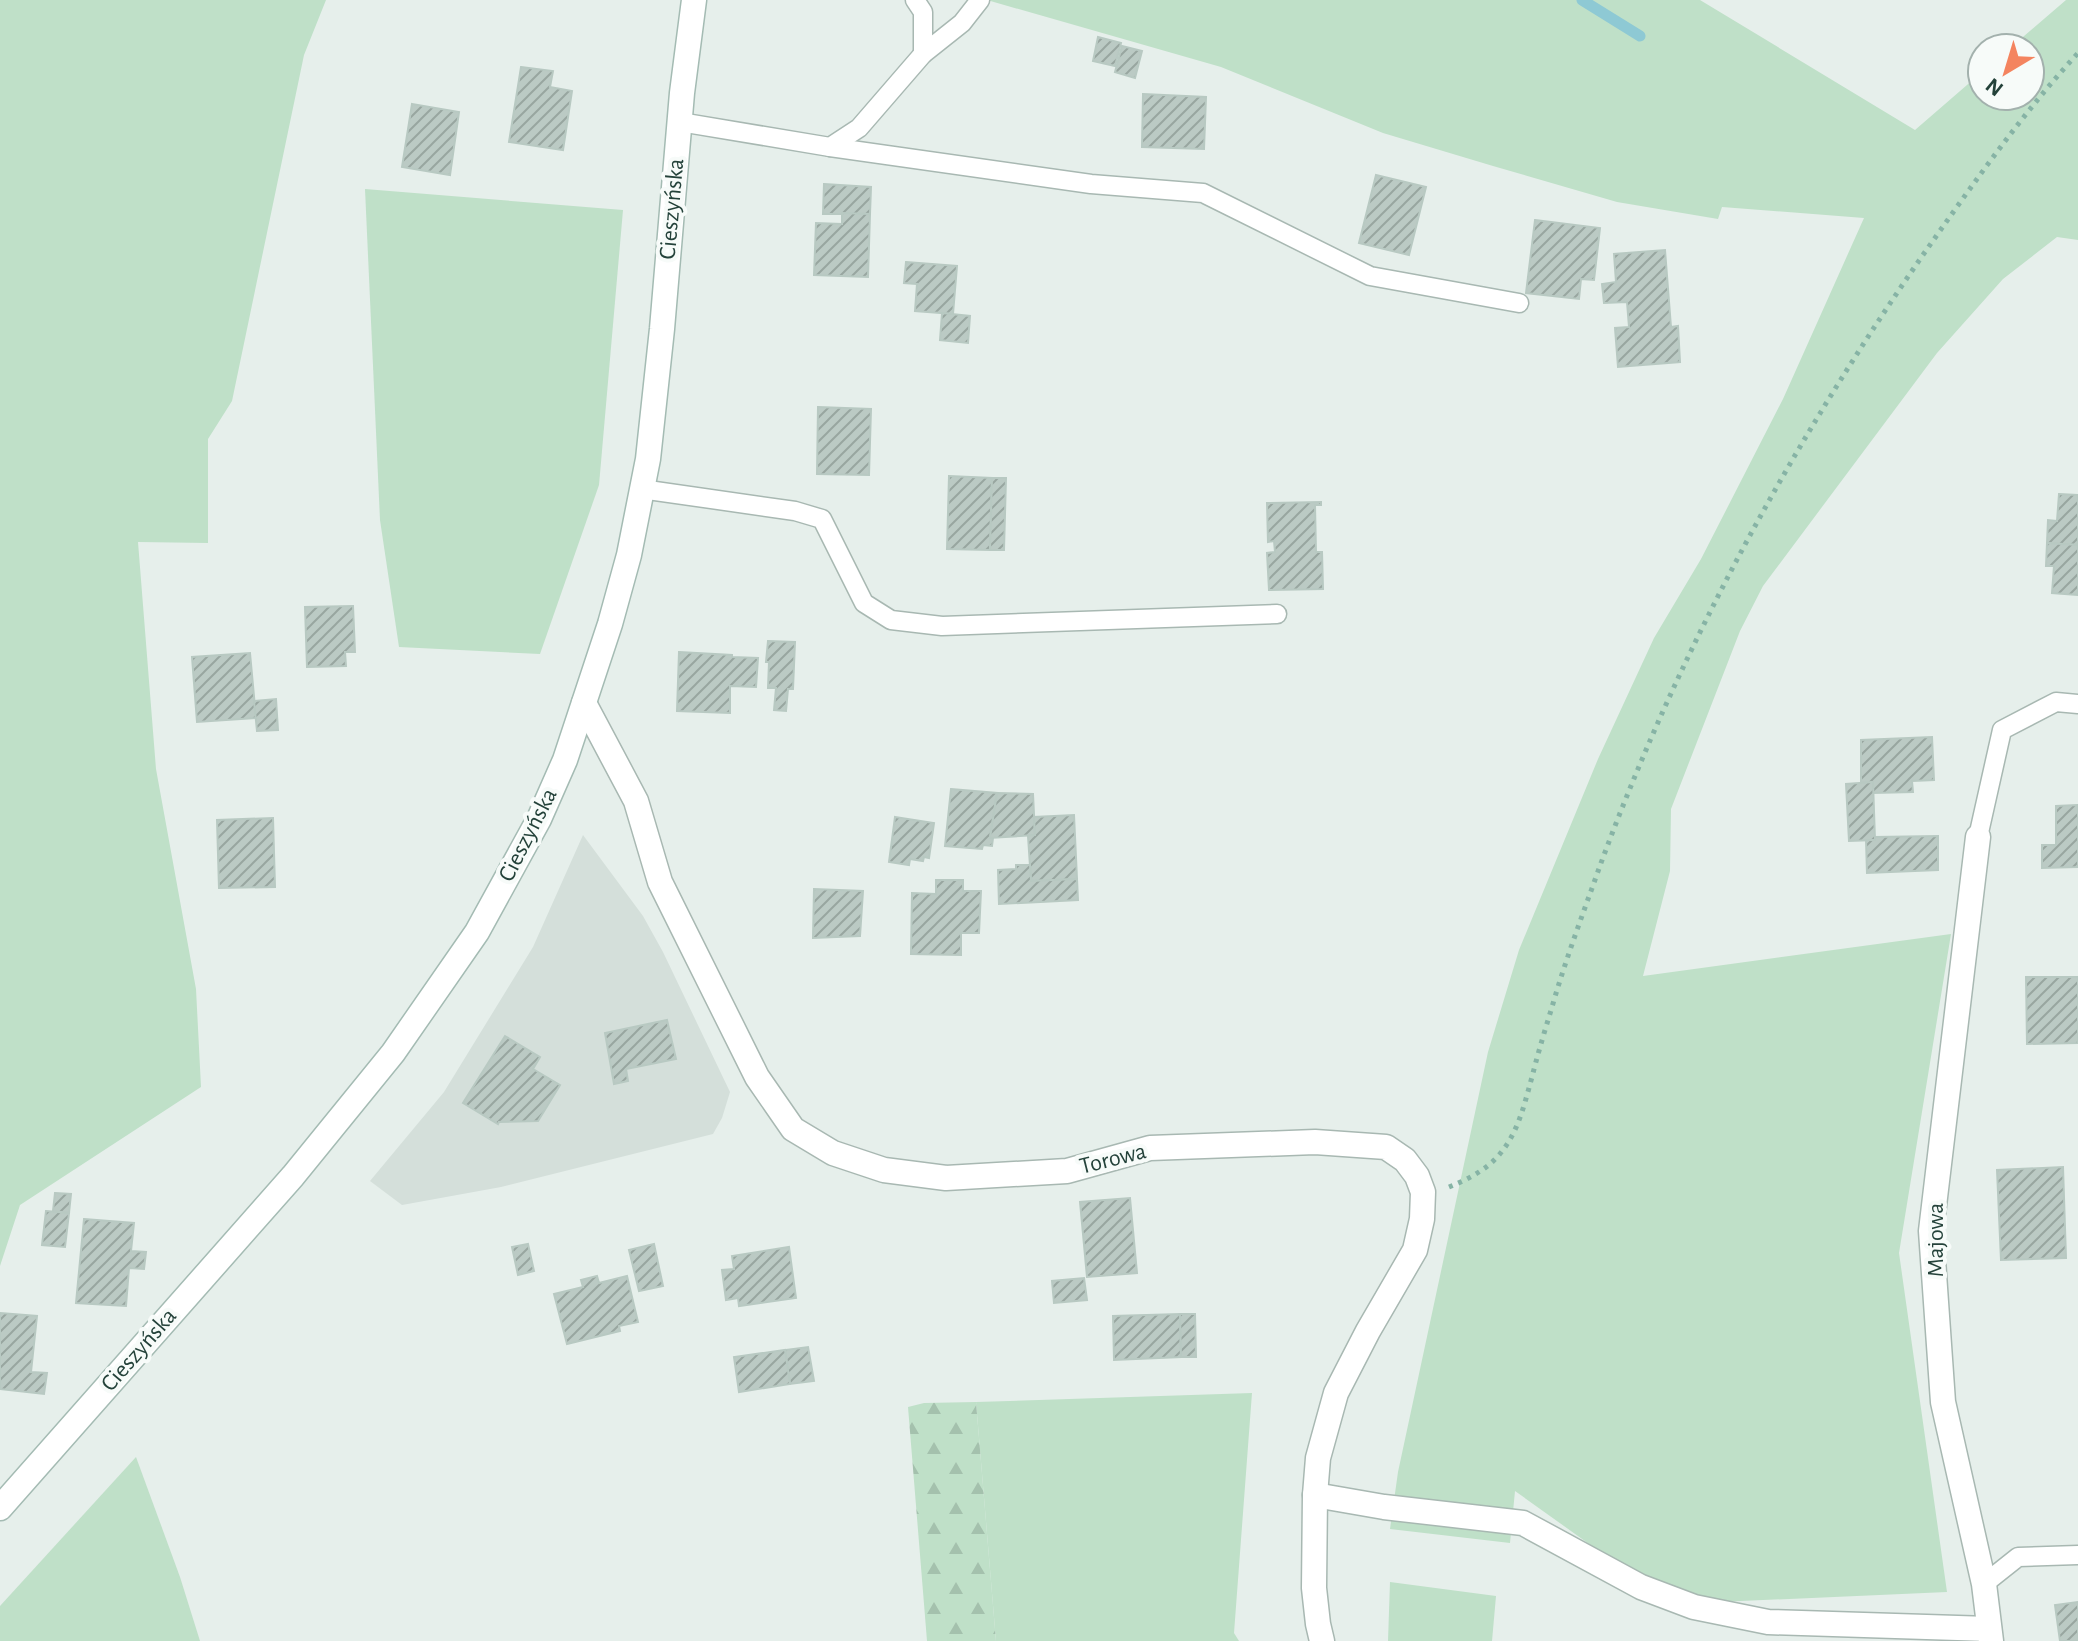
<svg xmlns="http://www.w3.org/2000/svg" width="2078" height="1641" viewBox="0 0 2078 1641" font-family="'Alegreya Sans',sans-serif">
<defs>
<pattern id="forest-firs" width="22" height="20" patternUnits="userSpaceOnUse" patternTransform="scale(2)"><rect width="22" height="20" fill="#bfe0c8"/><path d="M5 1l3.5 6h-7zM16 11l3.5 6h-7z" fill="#a4c1ad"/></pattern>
<pattern id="building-hatch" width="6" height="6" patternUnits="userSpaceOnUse" patternTransform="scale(2)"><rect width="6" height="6" fill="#bbcac4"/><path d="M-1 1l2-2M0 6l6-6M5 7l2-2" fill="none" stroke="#98a6a0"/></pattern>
</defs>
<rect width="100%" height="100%" fill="#e6efeb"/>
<polygon fill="#d4dfda" points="583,835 643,916 663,952 730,1092 722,1118 713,1134 501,1187 402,1205 370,1181 444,1092 533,947"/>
<g fill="#bfe0c8">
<polygon points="0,0 326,0 304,55 232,401 208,439 208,543 138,542 156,769 196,989 201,1087 20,1205 0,1266"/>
<polygon points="987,0 1700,0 1915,130 1982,72 1982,96 2030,96 2030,48 2010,48 2066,0 2078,0 2078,240 2057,237 2003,279 1937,353 1763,586 1740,631 1671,809 1670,871 1643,976 1951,934 1899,1253 1947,1592 1673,1604 1515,1491 1510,1543 1390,1529 1398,1472 1488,1052 1519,950 1598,759 1654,638 1701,559 1783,399 1864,218 1722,207 1718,219 1617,202 1493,166 1383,133 1221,67"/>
<polygon points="365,189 623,210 599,485 540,654 399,647 380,520"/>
<polygon points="1252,1393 1234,1633 1239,1641 996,1641 976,1402"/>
<polygon points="136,1457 180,1577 200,1641 0,1641 0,1606"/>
<polygon points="1390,1582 1496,1596 1492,1641 1388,1641"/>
</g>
<polygon fill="url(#forest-firs)" points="976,1402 996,1641 927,1641 908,1407 924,1403"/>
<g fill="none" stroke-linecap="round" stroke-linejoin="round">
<polyline stroke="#8ec9d4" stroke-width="11" points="1582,0 1640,36"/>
</g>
<g fill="url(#building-hatch)" stroke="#b8c9c2" stroke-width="2">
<polygon points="1098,37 1121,43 1115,66 1093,61"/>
<polygon points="1122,46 1142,51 1135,78 1115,72"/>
<polygon points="521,67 553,71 550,87 572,91 563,150 509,142"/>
<polygon points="1143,94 1206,97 1204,149 1142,147"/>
<polygon points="412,104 459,112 450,175 402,167"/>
<polygon points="1376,175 1426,187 1409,255 1359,243"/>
<polygon points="824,184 871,187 870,214 823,214"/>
<polygon points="842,213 870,214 868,277 814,275 816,223 842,224"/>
<polygon points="1535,220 1600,228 1594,280 1581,279 1579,299 1526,293"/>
<polygon points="1665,250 1671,327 1678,326 1680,362 1618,367 1615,328 1629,327 1627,302 1604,303 1602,284 1616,282 1614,254"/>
<polygon points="906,262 957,266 953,314 915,311 917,284 904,283"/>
<polygon points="942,313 970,316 968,343 940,340"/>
<polygon points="818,407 871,409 869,475 817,474"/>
<polygon points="949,476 992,478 990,550 947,549"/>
<polygon points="992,478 1006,478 1004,550 990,550"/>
<polygon points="2059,494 2078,495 2078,545 2047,543 2048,520 2057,521"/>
<polygon points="1321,502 1321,505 1315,505 1316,552 1322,552 1323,589 1269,590 1267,553 1275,552 1274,541 1268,542 1267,503"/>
<polygon points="2047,543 2078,545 2078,595 2052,593 2054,566 2046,566"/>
<polygon points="353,606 355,652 345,652 346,666 307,667 305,607"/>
<polygon points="768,641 795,642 793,689 788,689 786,711 774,710 776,688 768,688 769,662 766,662"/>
<polygon points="679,652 732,655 732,657 758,658 756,687 730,686 730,713 677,711"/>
<polygon points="250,653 256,718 197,722 192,657"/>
<polygon points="276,699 278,730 257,731 254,701"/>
<polygon points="1932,737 1934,780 1912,781 1913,792 1873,793 1873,782 1861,783 1861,740"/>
<polygon points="1873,782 1875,840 1849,841 1846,784"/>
<polygon points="951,789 997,793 990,838 993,838 992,846 983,845 982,849 945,846"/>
<polygon points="997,793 1033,794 1035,835 990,838"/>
<polygon points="2078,805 2078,867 2042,868 2042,845 2056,845 2056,806"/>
<polygon points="1074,815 1077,879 1031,881 1028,836 1035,835 1034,817"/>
<polygon points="895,817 934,823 929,858 924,857 923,861 910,859 909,865 889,862"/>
<polygon points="273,818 275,887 219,888 217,820"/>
<polygon points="1938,836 1938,870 1867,873 1866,840 1875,840 1875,837"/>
<polygon points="1016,865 1030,865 1031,881 1077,879 1078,900 999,904 998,870 1016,869"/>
<polygon points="936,880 963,880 963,891 981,891 979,933 961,933 961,955 911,954 912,893 936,894"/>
<polygon points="814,889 863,891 860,936 813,938"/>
<polygon points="2026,977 2078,977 2078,1043 2027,1044"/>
<polygon points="667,1020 676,1059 626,1069 628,1081 614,1084 605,1033"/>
<polygon points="505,1036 540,1057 533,1069 560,1085 538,1121 499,1122 498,1124 463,1103"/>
<polygon points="2063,1167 2066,1258 2001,1260 1997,1170"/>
<polygon points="55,1193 71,1194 69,1213 53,1211"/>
<polygon points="1130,1198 1137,1273 1087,1277 1080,1202"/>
<polygon points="46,1211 69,1213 65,1247 42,1245"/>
<polygon points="84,1219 134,1223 131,1251 146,1252 144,1269 129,1268 126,1306 76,1303"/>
<polygon points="528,1244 534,1271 518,1275 512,1247"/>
<polygon points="654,1244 663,1286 639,1291 629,1250"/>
<polygon points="789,1247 796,1298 739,1306 738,1298 726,1300 722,1270 734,1269 732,1256"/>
<polygon points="597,1276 599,1283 627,1276 638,1322 619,1326 620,1331 567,1344 554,1294 583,1287 581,1280"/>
<polygon points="1084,1278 1087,1300 1054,1303 1052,1281"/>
<polygon points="0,1313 37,1316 31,1372 47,1373 44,1394 0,1389"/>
<polygon points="1180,1314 1181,1357 1114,1360 1113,1316"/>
<polygon points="1180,1314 1195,1314 1196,1357 1181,1357"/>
<polygon points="808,1347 814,1381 790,1384 785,1350"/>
<polygon points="785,1350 790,1384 739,1392 734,1357"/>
<polygon points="2078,1602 2078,1641 2060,1641 2055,1605"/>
</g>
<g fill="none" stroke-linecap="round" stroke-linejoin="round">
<defs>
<g id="lane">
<polyline points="915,0 923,12 923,54"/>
<polyline points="680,122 830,147 859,128 923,54 962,23 980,0"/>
<polyline points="830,147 1091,184 1203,193 1370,276 1519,303"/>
<polyline points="641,489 795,511 822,519 864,603 891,620 942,626 1277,614"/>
<polyline points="1978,837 2002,730 2056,702 2078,704"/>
<polyline points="1984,1584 2018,1557 2078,1555"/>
</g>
<g id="street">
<polyline points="584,703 636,801 660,882 757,1077 793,1129 833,1153 884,1170 946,1178 1067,1171 1150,1148 1315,1142 1386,1147 1405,1160 1417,1176 1423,1192 1422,1219 1415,1250 1368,1331 1336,1393 1318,1458 1315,1495 1314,1588 1318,1624 1322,1641"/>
<polyline points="1978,837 1931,1231 1943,1402 1984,1584 1991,1641"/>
<polyline points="1315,1495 1384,1507 1523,1523 1641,1587 1694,1607 1768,1622 1989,1629"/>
</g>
<polyline id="secondary" points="0,1508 293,1176 393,1053 477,932 539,819 565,760 610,624 629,555 648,459 662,329 682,93 694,0"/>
</defs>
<use href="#lane" stroke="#a8b8b2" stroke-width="21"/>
<use href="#street" stroke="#a8b8b2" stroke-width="27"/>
<use href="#secondary" stroke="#a4bbb3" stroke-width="27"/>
<path stroke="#86b3a5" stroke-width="5" stroke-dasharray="4 6" stroke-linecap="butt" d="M1449,1187C1469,1179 1490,1168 1503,1150C1519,1129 1525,1102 1532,1077C1538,1053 1545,1030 1552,1007C1566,958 1584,911 1601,863C1681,646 1793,442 1925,252C1973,184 2022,114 2078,53"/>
<use href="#lane" stroke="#fff" stroke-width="18"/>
<use href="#street" stroke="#fff" stroke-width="24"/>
<use href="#secondary" stroke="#fff" stroke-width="24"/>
</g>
<g text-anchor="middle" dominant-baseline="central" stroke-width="8" stroke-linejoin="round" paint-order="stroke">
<g font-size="24" fill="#24423a" stroke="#f7fbf9">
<text transform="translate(672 209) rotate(-85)">Cieszyńska</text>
<text transform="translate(528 835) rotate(-63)">Cieszyńska</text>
<text transform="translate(1113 1159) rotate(-14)">Torowa</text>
<text transform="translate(1936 1240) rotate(-90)">Majowa</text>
<text transform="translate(139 1350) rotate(-49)">Cieszyńska</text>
</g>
</g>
<g transform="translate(2006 72) rotate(218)"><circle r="38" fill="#f7fbf9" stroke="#a3b1ad" stroke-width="2"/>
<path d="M0-6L14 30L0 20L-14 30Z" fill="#f4845f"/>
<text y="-12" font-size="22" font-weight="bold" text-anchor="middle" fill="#24423a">N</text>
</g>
</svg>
